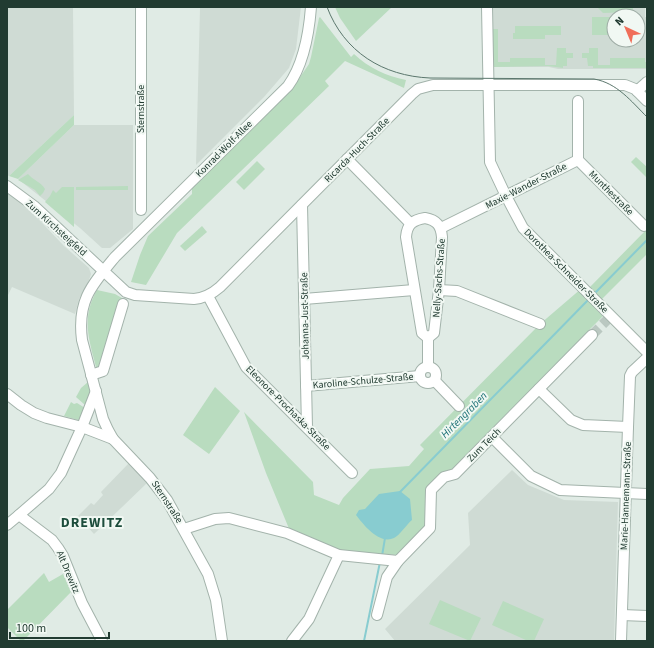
<svg xmlns="http://www.w3.org/2000/svg" width="654" height="648" viewBox="0 0 654 648" font-family="'Source Sans 3',sans-serif">
<rect width="100%" height="100%" fill="#e0ebe5"/>
<g fill="#cfdbd4" fill-rule="evenodd">
<polygon points="7,7 73,7 74,115 9,176 7,175"/>
<polygon points="301,7 296,49 289,68 264,97 196,165 200,8"/>
<path d="M491,7H645V17H647V69H558L549,67H494L492,66ZM614,16H638V40H614Z"/>
<polygon points="74,125 133,125 133,229 110,248 102,248 80,228 18,179"/>
<polygon points="7,192 25,205 64,246 89,268 91,274 88,283 79,299 75,314 12,287 7,297"/>
<polygon points="129,463 147,483 94,534 78,516 91,503 94,505 103,495 101,492"/>
<polygon points="512,470 528,485 564,500 618,502 614,641 395,641 385,629 470,545 468,513"/>
</g>
<g fill="#b9dcbf">
<polygon points="335,7 392,7 356,41 340,18"/>
<polygon points="597,7 633,7 633,12 603,13"/>
<path d="M320,17L351,57L354,54C369,68 386,76 406,80L404,88L345,61L325,81L329,86L177,233L146,285L131,282L140,255L148,236L192,194V184L298,80L309,64L311,57L319,18Z"/>
<polygon points="592,17 614,17 614,39 610,39 610,35 592,35"/>
<polygon points="515,26 561,26 561,35 545,35 545,39 513,39 513,33 515,33"/>
<polygon points="493,29 498,29 498,62 510,62 510,58 545,58 545,65 556,65 557,48 566,48 566,53 573,53 573,58 567,58 567,66 563,66 563,68 548,66 494,67 492,66 492,30"/>
<polygon points="589,48 598,48 598,65 610,65 610,58 645,58 645,62 647,62 647,68 593,68 593,66 588,66 587,58 582,58 582,53 589,53"/>
<polygon points="74,115 74,125 18,179 9,176"/>
<polygon points="636,157 647,167 647,175 646,177 631,162"/>
<polygon points="257,161 265,169 244,190 236,182"/>
<path d="M28,174C33,180 41,182 45,189L43,193L40,196L35,190L18,180Z"/>
<polygon points="128,186 128,190 76,190 76,187"/>
<polygon points="62,187 74,187 74,227 45,202 50,196 53,190 56,193"/>
<polygon points="202,226 207,232 185,251 180,246"/>
<polygon points="647,229 647,254 594,307 603,316 450,471 438,478 426,528 399,555 341,552 290,531 266,473 244,412 313,482 314,495 339,505 343,498 370,469 409,466 424,449 420,445 540,324 582,288 590,287"/>
<path d="M97,290L115,294L122,298L102,369L96,367C89,339 81,318 97,290Z"/>
<polygon points="88,382 91,395 88,405 85,405 76,397 81,388"/>
<polygon points="215,387 240,411 209,454 183,435"/>
<polygon points="71,402 74,404 77,403 85,408 82,421 64,416"/>
<polygon points="44,573 49,582 63,574 71,592 23,641 21,641 7,627 7,610"/>
<polygon points="440,600 481,618 470,641 429,624"/>
<polygon points="503,601 544,619 534,641 528,641 492,625"/>
</g>
<path fill="#88ccd0" d="M400,491L410,499L412,520C407,524 399,536 394,538C379,545 363,524 356,515L359,510L365,509L379,494Z"/>
<g fill="none" stroke-linecap="round" stroke-linejoin="round">
<g stroke="#88ccd0" stroke-width="2">
<polyline points="594,294 647,240"/>
<polyline points="400,492 590,298"/>
<polyline points="382,556 385,538"/>
<polyline points="364,641 380,562"/>
</g>
<polyline stroke="#bac8c1" stroke-width="10" stroke-dasharray="10 5" stroke-linecap="butt" points="592,335 607,320"/>
<defs>
<g id="minor">
<polyline points="487,7 490,162 506,196 523,228 647,352"/>
<polyline points="637,91 647,82"/>
<polyline points="347,159 410,223"/>
<polyline points="578,160 644,226"/>
<path d="M7,186L34,206L126,292L135,295L194,299C205,298 212,294 220,287L412,94L418,89L433,85H625L635,89L647,101"/>
<polyline points="302,205 307,427"/>
<polyline points="141,210 141,7"/>
<path d="M425,218C437,220 441,226 442,237L439,290L434,333L428,338L422,333L406,237C407,224 413,220 425,218Z"/>
<polyline points="441,228 578,160 578,101"/>
<polyline points="439,290 457,291 540,324"/>
<polyline points="208,296 246,367 352,473"/>
<polyline points="304,299 414,290"/>
<polyline points="428,366 428,338"/>
<circle cx="428" cy="375" r="8"/>
<polyline points="91,375 103,371 123,304"/>
<polyline points="435,381 459,406"/>
<polyline points="306,386 420,376"/>
<polyline points="539,389 571,420 583,425 628,427"/>
<polyline points="7,394 21,405 34,413 47,418 82,427 113,439"/>
<polyline points="492,437 531,476 560,490 647,494"/>
<polyline points="19,515 49,489 61,473 82,427 96,391"/>
<polyline points="7,525 19,515 52,540 58,548 63,556 82,603 102,641"/>
<polyline points="184,529 215,519 229,518 287,533 339,555 398,561 430,528 431,490 444,477 455,474 592,335"/>
<polyline points="377,615 387,577 398,561"/>
<polyline points="622,615 647,616"/>
<path d="M222,641L216,600L208,574L167,500L150,478L113,439L108,430L103,419L82,340C77,301 91,286 115,257L288,86C304,64 309,33 311,7"/>
<polyline points="292,641 309,619 339,555"/>
<polyline points="621,641 628,427 630,376 632,372 647,358"/>
</g>
</defs>
<use href="#minor" stroke="#a3b3ab" stroke-width="12"/>
<use href="#minor" stroke="#fff" stroke-width="10"/>
<path stroke="#5b776d" stroke-width="1" d="M327,7C344,52 383,76 430,78L594,79C617,83 631,101 647,117"/>
</g>
<g text-anchor="middle" dominant-baseline="central" stroke-width="4" stroke-linejoin="round" paint-order="stroke">
<g font-size="10" fill="#213b31" stroke="#f1f8f3">
<text transform="translate(141 109) rotate(-90)">Sternstraße</text>
<text transform="translate(224 149) rotate(-45)">Konrad-Wolf-Allee</text>
<text transform="translate(357 150) rotate(-45)">Ricarda-Huch-Straße</text>
<text transform="translate(526 186) rotate(-27)">Maxie-Wander-Straße</text>
<text transform="translate(611 193) rotate(45)">Munthestraße</text>
<text transform="translate(56 228) rotate(42)">Zum Kirchsteigfeld</text>
<text transform="translate(566 271) rotate(45)">Dorothea-Schneider-Straße</text>
<text transform="translate(439 278) rotate(-86)">Nelly-Sachs-Straße</text>
<text transform="translate(305 316) rotate(-91)">Johanna-Just-Straße</text>
<text transform="translate(363 381) rotate(-5)">Karoline-Schulze-Straße</text>
<text transform="translate(288 408) rotate(45)">Eleonore-Prochaska-Straße</text>
<text transform="translate(484 445) rotate(-45)">Zum Teich</text>
<text transform="translate(626 496) rotate(-88)">Marie-Hannemann-Straße</text>
<text transform="translate(167 502) rotate(57)">Sternstraße</text>
<text transform="translate(68 572) rotate(67)">Alt Drewitz</text>
</g>
<g font-size="11" font-style="italic" fill="#1c7176" stroke="#f1f8f3">
<text transform="translate(464 415) rotate(-45)">Hirtengraben</text>
</g>
<g font-size="14" font-weight="bold" letter-spacing="1" fill="#1d4d3c" stroke="#f1f8f3">
<text x="92" y="523">DREWITZ</text>
</g>
</g>
<rect width="654" height="648" fill="none" stroke="#213b31" stroke-width="16"/>
<g transform="translate(626 28) rotate(316)"><circle r="19" fill="#f1f8f3" stroke="#9eaca5"/>
<path d="M0-3L7 15L0 10L-7 15Z" fill="#f06e59"/>
<text y="-6" font-size="11" font-weight="bold" text-anchor="middle" fill="#213b31">N</text>
</g>
<path d="M10 632v6h99v-6" fill="none" stroke="#213b31" stroke-width="2"/>
<text x="16" y="632" font-size="12" fill="#213b31" stroke="#f1f8f3" stroke-width="3" paint-order="stroke">100 m</text>
</svg>
